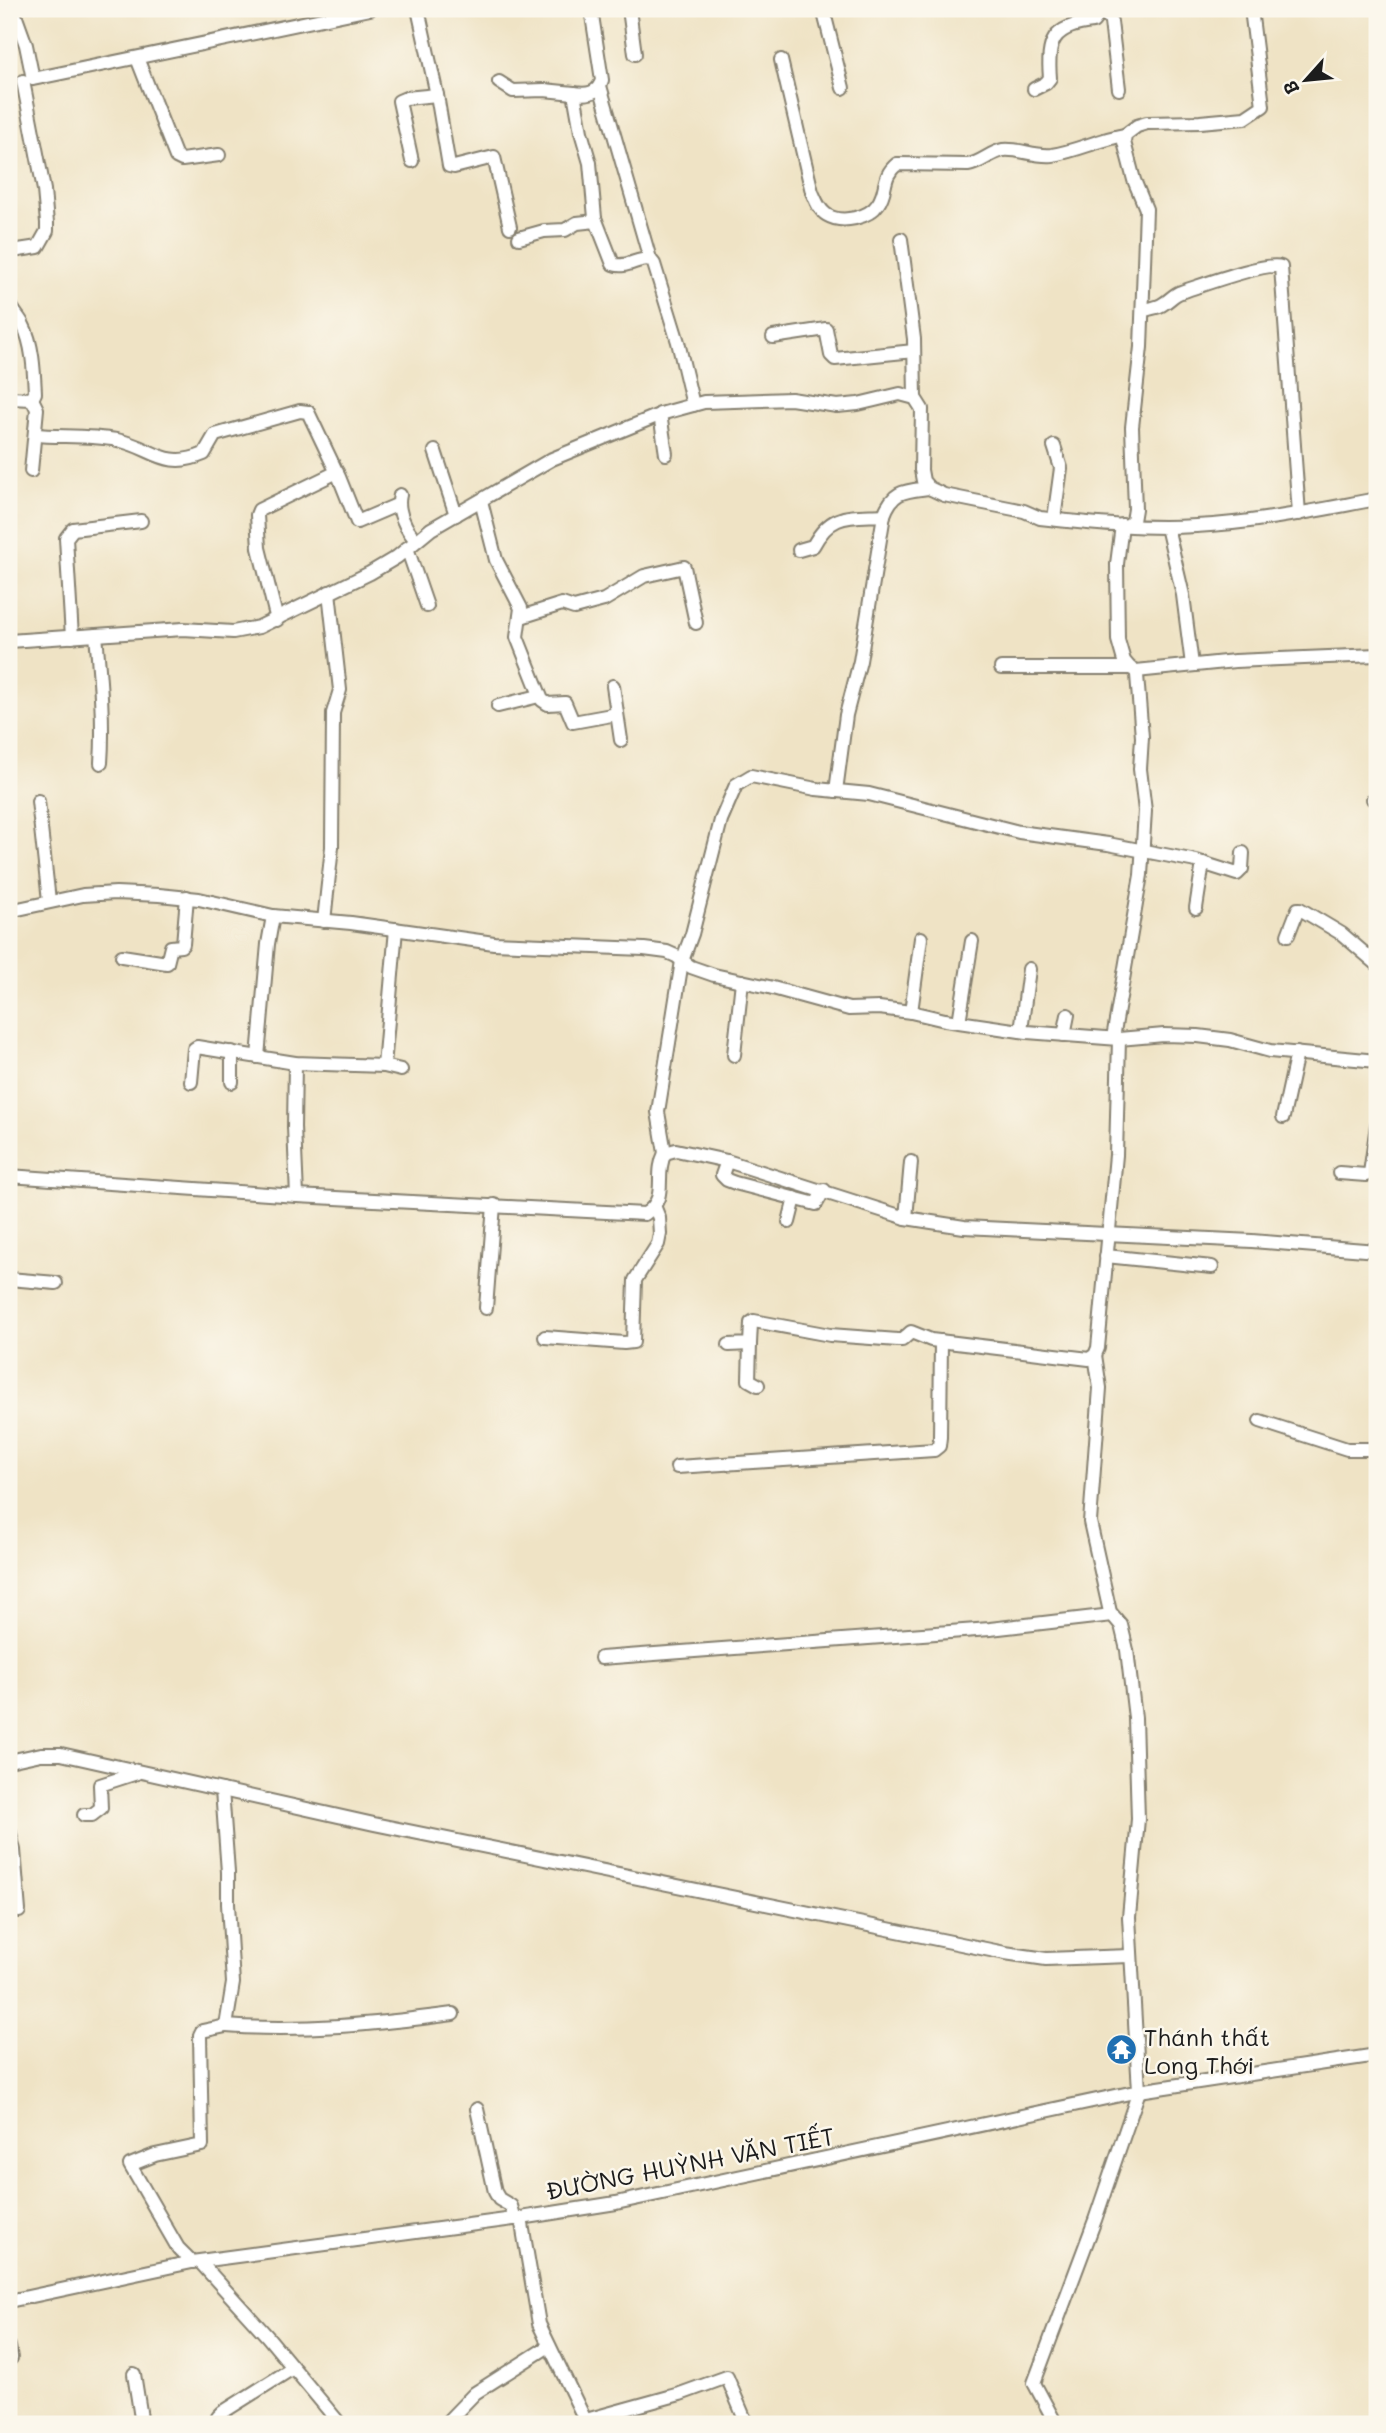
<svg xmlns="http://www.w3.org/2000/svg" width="1386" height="2433" viewBox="0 0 1386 2433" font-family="Mali,sans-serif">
<rect width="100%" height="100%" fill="#fbf7ec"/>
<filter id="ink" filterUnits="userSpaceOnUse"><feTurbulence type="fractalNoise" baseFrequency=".0143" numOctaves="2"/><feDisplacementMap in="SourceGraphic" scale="14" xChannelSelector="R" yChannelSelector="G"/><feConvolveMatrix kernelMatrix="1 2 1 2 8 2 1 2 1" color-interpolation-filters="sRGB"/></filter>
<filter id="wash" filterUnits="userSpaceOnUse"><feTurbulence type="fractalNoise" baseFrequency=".00686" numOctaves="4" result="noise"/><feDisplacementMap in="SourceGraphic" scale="28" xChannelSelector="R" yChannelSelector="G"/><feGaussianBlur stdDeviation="1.57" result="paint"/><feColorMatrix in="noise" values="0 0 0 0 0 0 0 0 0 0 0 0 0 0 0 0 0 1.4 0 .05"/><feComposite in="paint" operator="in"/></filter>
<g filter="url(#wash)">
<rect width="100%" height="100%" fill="#efe3c5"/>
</g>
<g filter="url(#ink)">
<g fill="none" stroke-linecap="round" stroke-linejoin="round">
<defs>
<g id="minor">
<polyline points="13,9 26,45 33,79 370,9"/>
<polyline points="418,9 437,95 449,166 454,167 494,157 510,227"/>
<path d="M591,9L602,80C598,94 587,95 574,93L581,132L590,163L595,218L613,264C626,269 637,258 650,259L654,264L678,342L693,405"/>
<polyline points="629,9 635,54"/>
<polyline points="823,9 843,88"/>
<polyline points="1101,9 1101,12 1110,18 1111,22 1119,89"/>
<polyline points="137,58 176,157 182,160 219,155"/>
<path d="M781,60L812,192C816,201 819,210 827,215C842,224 869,218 878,204C888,190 881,177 897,164L968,165C981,163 991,152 1003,150C1018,148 1035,157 1052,155C1077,151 1100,139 1125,135"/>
<polyline points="499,82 513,91 544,90 574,93"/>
<polyline points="600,86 650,259"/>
<path d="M1034,89L1046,83L1050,78C1047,42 1052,26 1093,22L1101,12"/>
<polyline points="412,161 399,101 406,98 437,95"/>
<polyline points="519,238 544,231 565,230 577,223 596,221"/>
<polyline points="901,239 914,339 915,398"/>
<polyline points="9,253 12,251 38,247 47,231 47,223 44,190 23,81"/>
<path d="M9,300C11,311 19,316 23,325C33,344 34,372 35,393L32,399L9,398"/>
<path d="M1143,311C1149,308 1158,308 1163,304C1170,300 1174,294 1181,292C1200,286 1267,261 1281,267L1299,514"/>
<polyline points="773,337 826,329 831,355 835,359 914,351"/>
<polyline points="660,414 666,454"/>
<path d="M35,435C62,437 90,435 117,440C153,447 164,471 204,454L215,435L300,411L308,412L339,477L357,522L399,504"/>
<polyline points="435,451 456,515"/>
<polyline points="31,471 37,409 32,399"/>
<path d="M400,495C396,510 406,530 416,540"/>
<polyline points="481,501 496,560 521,608 517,637 542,700 548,704 565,703 573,722 617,714"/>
<polyline points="1054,519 1061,468 1054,446"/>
<polyline points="1128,525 1133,521 1135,509 1132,427 1141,347 1146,209 1134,180 1124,142 1125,135 1137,126 1147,123 1200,122 1245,118 1263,106 1251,9"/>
<polyline points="1167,527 1183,595 1192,665"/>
<polyline points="407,548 427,606"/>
<path d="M799,550L813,546C831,512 849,517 884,515"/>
<polyline points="521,617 562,604 574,608 604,600 644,576 684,567 696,623"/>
<polyline points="277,620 259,548 257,515 259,510 337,472"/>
<path d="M96,635C100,678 104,720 101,763"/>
<polyline points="72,637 66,538 73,529 141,521"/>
<path d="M9,641L183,629L233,632L259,627L370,573L397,557L431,529L552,459L664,413L704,402L791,399L837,406L858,404L900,394L915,398L922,409L921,470L923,481L929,488L944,495L1024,511L1040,518C1092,524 1144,529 1196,526C1257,523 1317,510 1377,499"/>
<polyline points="1001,668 1130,668"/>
<polyline points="1136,671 1235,661 1377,655"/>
<polyline points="613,686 621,740"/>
<polyline points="498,706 539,696"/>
<path d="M836,791L846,715L860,661L884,515C893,490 905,491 929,488"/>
<polyline points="1373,799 1377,798"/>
<polyline points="38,801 49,901"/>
<polyline points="1196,908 1203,863"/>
<polyline points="9,911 83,895 116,893 159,895 199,899 273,916 351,923 494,943 644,949 667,952 676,956 691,967 714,975 769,987 849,1009 879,1008 911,1012 945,1020 1027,1032 1119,1039 1164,1035 1198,1036 1230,1040 1270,1051 1377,1061"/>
<polyline points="324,921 332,847 333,713 340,690 329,592"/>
<polyline points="396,929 384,1066 401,1070"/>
<polyline points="1288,935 1298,909 1300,909 1342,934 1377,964"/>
<polyline points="122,956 167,963 171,947 181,946 183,944 187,897"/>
<polyline points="911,1012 921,938"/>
<polyline points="959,1022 972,941"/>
<polyline points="1021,1031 1029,969"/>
<polyline points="1064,1035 1068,1015"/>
<polyline points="1113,1038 1141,875 1145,811 1140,769 1142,737 1137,675 1136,671 1130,668 1124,661 1118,640 1117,564 1122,525"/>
<polyline points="232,1052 232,1082"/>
<polyline points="734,1055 742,981"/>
<polyline points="258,1057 268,944 273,916"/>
<polyline points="295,1063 294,1127 297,1196"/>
<polyline points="191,1082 194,1049 197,1047 295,1063 384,1066"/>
<polyline points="1283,1117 1297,1053"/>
<polyline points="665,1153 658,1112 682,961 692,934 721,820 736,785 751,776 816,789 869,794 1019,832 1108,844 1196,861 1237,874 1242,869 1243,853"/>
<polyline points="727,1161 722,1175 727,1180 735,1183 816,1204 824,1190"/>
<polyline points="1339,1173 1366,1175 1370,1173 1377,1125"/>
<path d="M9,1176L297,1196L645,1214C670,1197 653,1177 665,1153L676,1150L727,1161L906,1218L964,1227L1252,1241L1377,1251"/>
<polyline points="906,1218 911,1162"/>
<polyline points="789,1222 795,1198"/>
<polyline points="1106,1256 1212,1267"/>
<polyline points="9,1279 56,1283"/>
<polyline points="486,1308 494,1205"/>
<polyline points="545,1337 624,1343 633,1342 635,1280 658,1244 660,1234 659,1218 655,1208"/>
<polyline points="750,1344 749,1380 758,1385"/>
<polyline points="729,1345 750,1344 751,1323 754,1321 830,1335 898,1340 902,1340 911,1332 931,1340 1089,1359 1095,1355 1098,1348 1116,1155 1119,1039"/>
<polyline points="1260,1421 1347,1449 1377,1449"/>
<polyline points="677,1467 934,1450 939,1446 940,1437 941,1341"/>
<polyline points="601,1658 990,1629 1112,1615"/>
<polyline points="9,1761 41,1754 61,1754 374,1824 1005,1953 1046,1959 1130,1956"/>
<polyline points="84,1815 92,1815 101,1808 100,1785 137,1773"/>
<polyline points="9,1829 14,1850 19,1911"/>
<path d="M226,2026C302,2032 377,2024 453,2014"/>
<polyline points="477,2109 495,2192 499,2199 511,2206 515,2219"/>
<polyline points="521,2218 539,2324 587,2424"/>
<polyline points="192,2262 178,2248 130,2165 155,2155 202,2145 200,2035 202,2031 226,2026 233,1983 228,1904 228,1872 222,1790"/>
<polyline points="200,2262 267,2336 340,2424"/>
<polyline points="9,2301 192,2262 521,2218 616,2203 1139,2091 1377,2055"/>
<polyline points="9,2346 11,2358"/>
<polyline points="134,2374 142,2424"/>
<polyline points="586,2420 680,2394 727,2377 746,2422"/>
<polyline points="219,2424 218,2417 223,2412 293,2368"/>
<polyline points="445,2424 475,2393 549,2346"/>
<polyline points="1056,2424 1034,2383 1095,2220 1139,2091 1129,1917 1138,1819 1135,1718 1127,1650 1121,1625 1110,1612 1090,1522 1100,1388 1095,1355"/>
</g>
</defs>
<use href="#minor" stroke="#868070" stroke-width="16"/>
<use href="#minor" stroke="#fff" stroke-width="12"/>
</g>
</g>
<defs>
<symbol id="temple-disc" viewBox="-11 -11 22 22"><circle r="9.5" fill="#1f6fb2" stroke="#fbf7ec"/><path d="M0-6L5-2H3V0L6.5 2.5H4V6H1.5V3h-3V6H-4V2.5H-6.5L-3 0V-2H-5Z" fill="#fff"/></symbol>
</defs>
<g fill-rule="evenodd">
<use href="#temple-disc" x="1104" y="2032" width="35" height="35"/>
</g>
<g text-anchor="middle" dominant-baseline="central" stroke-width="5" stroke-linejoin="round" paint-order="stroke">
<g font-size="24" fill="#1c1c1c" stroke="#fbf7ec" text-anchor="start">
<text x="1144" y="2036">Thánh thất<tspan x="1144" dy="28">Long Thới</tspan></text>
</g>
<g font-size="24" fill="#1c1c1c" stroke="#fbf7ec">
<text transform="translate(690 2163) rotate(-11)">ĐƯỜNG HUỲNH VĂN TIẾT</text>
</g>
</g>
<rect width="1386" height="2433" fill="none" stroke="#fbf7ec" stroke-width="35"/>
<g transform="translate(1306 80) rotate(243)" stroke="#fbf7ec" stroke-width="5" paint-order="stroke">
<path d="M0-5L12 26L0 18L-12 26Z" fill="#1c1c1c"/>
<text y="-10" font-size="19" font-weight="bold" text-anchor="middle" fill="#1c1c1c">B</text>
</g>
</svg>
